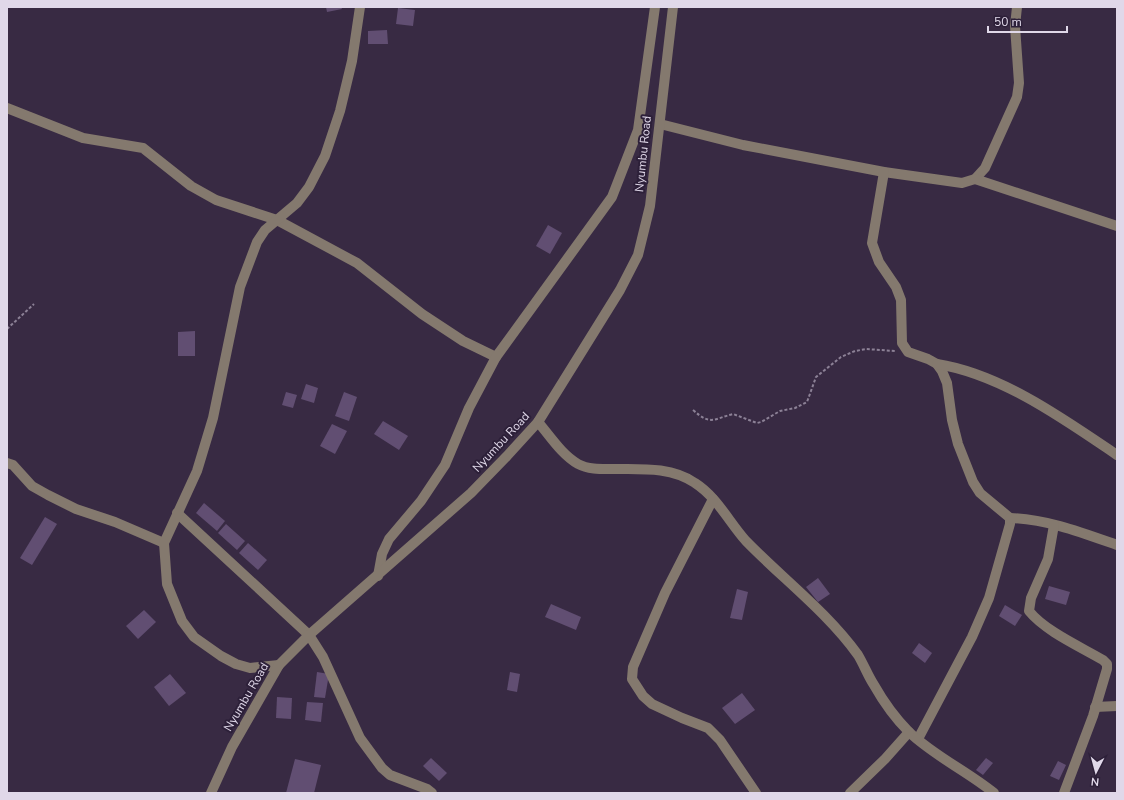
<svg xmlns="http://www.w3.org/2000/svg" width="1124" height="800" viewBox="0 0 1124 800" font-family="'Nunito Sans',sans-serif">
<rect width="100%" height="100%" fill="#382a43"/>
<g fill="#614e72">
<polygon points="326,7 341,7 342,9 327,12"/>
<polygon points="398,8 415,10 413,26 396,24"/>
<polygon points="387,30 388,44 368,44 368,31"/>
<polygon points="548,225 562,233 550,254 536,246"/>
<polygon points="195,331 195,356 178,356 178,332"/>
<polygon points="306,384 318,388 314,403 301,399"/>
<polygon points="286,392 297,395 293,408 282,405"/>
<polygon points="344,392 357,397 349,421 335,416"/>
<polygon points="383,421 408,436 399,450 374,434"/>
<polygon points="332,424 347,431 335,454 320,446"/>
<polygon points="204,503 225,521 217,531 196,513"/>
<polygon points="45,517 57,524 32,565 20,558"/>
<polygon points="226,524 245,541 237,550 218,533"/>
<polygon points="248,543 267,560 258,570 239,553"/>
<polygon points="818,578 830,594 818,602 806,587"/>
<polygon points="1049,586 1070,592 1066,605 1045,599"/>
<polygon points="737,589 748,592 742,620 730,618"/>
<polygon points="551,604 581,617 576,630 545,617"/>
<polygon points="1005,605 1022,615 1015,626 999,616"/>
<polygon points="144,610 156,622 138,639 126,626"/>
<polygon points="919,643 932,653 925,663 912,653"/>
<polygon points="317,672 329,674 325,698 314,697"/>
<polygon points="510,672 520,674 517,692 507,690"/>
<polygon points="170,674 186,693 169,706 154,687"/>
<polygon points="742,693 755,710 735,724 722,708"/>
<polygon points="277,697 292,698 291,719 276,718"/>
<polygon points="307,702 323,703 321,722 305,720"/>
<polygon points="431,758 447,773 439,781 423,766"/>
<polygon points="986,758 993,763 983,775 976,770"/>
<polygon points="295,759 321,765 314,793 286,793"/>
<polygon points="1058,761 1066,765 1059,780 1050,776"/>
</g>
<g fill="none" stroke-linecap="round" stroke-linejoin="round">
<g stroke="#8c8196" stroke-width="2" stroke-dasharray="3 2" stroke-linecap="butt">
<polyline points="7,329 34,304"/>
<path d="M693,410C711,426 713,419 733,414L757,423L761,422L780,411L795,408L807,402L816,377L841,357L855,351L866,349L895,351"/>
</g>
<g stroke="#84796e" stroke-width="10">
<polyline points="7,108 83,138 143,148 191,186 216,200 277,220 357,263 422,314 463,341 496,357"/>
<polyline points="660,124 743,145 884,172 962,183 975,179 985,168 1017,97 1019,83 1015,26 1017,7"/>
<polyline points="884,172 872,243 879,262 896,287 901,300 902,343 908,352 928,359 937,364 942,371 947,383 952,420 958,444 973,482 980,493 1010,518 1010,524 989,598 972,637 918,739"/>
<polyline points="975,179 1117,226"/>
<path d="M937,364C1001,374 1064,419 1117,455"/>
<path d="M538,422C550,436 562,455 578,464C589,470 603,469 615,469C642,469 672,467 695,483C717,497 729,522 746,541C783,579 827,612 858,655C864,665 868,676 874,685C883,701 896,719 909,732C934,756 967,771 994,793"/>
<polyline points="7,463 13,465 32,486 48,495 76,509 115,522 164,543"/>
<polyline points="713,499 665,593 633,667 632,679 643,696 652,704 682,718 708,728 720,740 756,793"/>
<polyline points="177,513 309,635 323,657 360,738 382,768 390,775 427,789 432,793"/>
<path d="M1010,518C1047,519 1083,533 1117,545"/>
<path d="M1054,525L1048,559L1031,598L1029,611C1045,631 1081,647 1103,660L1107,664V669L1093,716L1064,793"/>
<polyline points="378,576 382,554 389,539 421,501 445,465 469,408 496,357 612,197 638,130 655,7"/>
<polyline points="279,665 250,668 236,664 221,656 194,637 182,621 167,584 164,543 197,471 213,418 240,287 257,242 265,230 297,203 309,187 325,156 340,111 352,61 360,7"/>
<polyline points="1095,707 1117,706"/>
<polyline points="211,793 232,747 279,665 309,635 471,493 507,456 538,422 620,290 638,255 650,206 673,7"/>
<polyline points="850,793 885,759 909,732"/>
</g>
</g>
<g text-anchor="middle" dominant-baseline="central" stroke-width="4" stroke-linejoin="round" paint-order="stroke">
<g font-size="12" fill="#e0d8e9" stroke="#2d2039">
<text transform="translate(643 154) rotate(-84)">Nyumbu Road</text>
<text transform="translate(501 442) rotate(-47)">Nyumbu Road</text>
<text transform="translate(246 697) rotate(-60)">Nyumbu Road</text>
</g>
</g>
<rect width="1124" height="800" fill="none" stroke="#e0d8e9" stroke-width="16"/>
<g transform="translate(1096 772) rotate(186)" stroke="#2d2039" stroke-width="3" paint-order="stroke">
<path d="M0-3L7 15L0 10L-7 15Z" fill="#e0d8e9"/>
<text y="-6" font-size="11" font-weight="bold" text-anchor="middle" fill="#e0d8e9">N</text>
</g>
<path d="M988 26v6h79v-6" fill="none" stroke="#e0d8e9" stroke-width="2"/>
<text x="994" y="26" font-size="12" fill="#e0d8e9" stroke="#2d2039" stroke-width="3" paint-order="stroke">50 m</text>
</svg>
